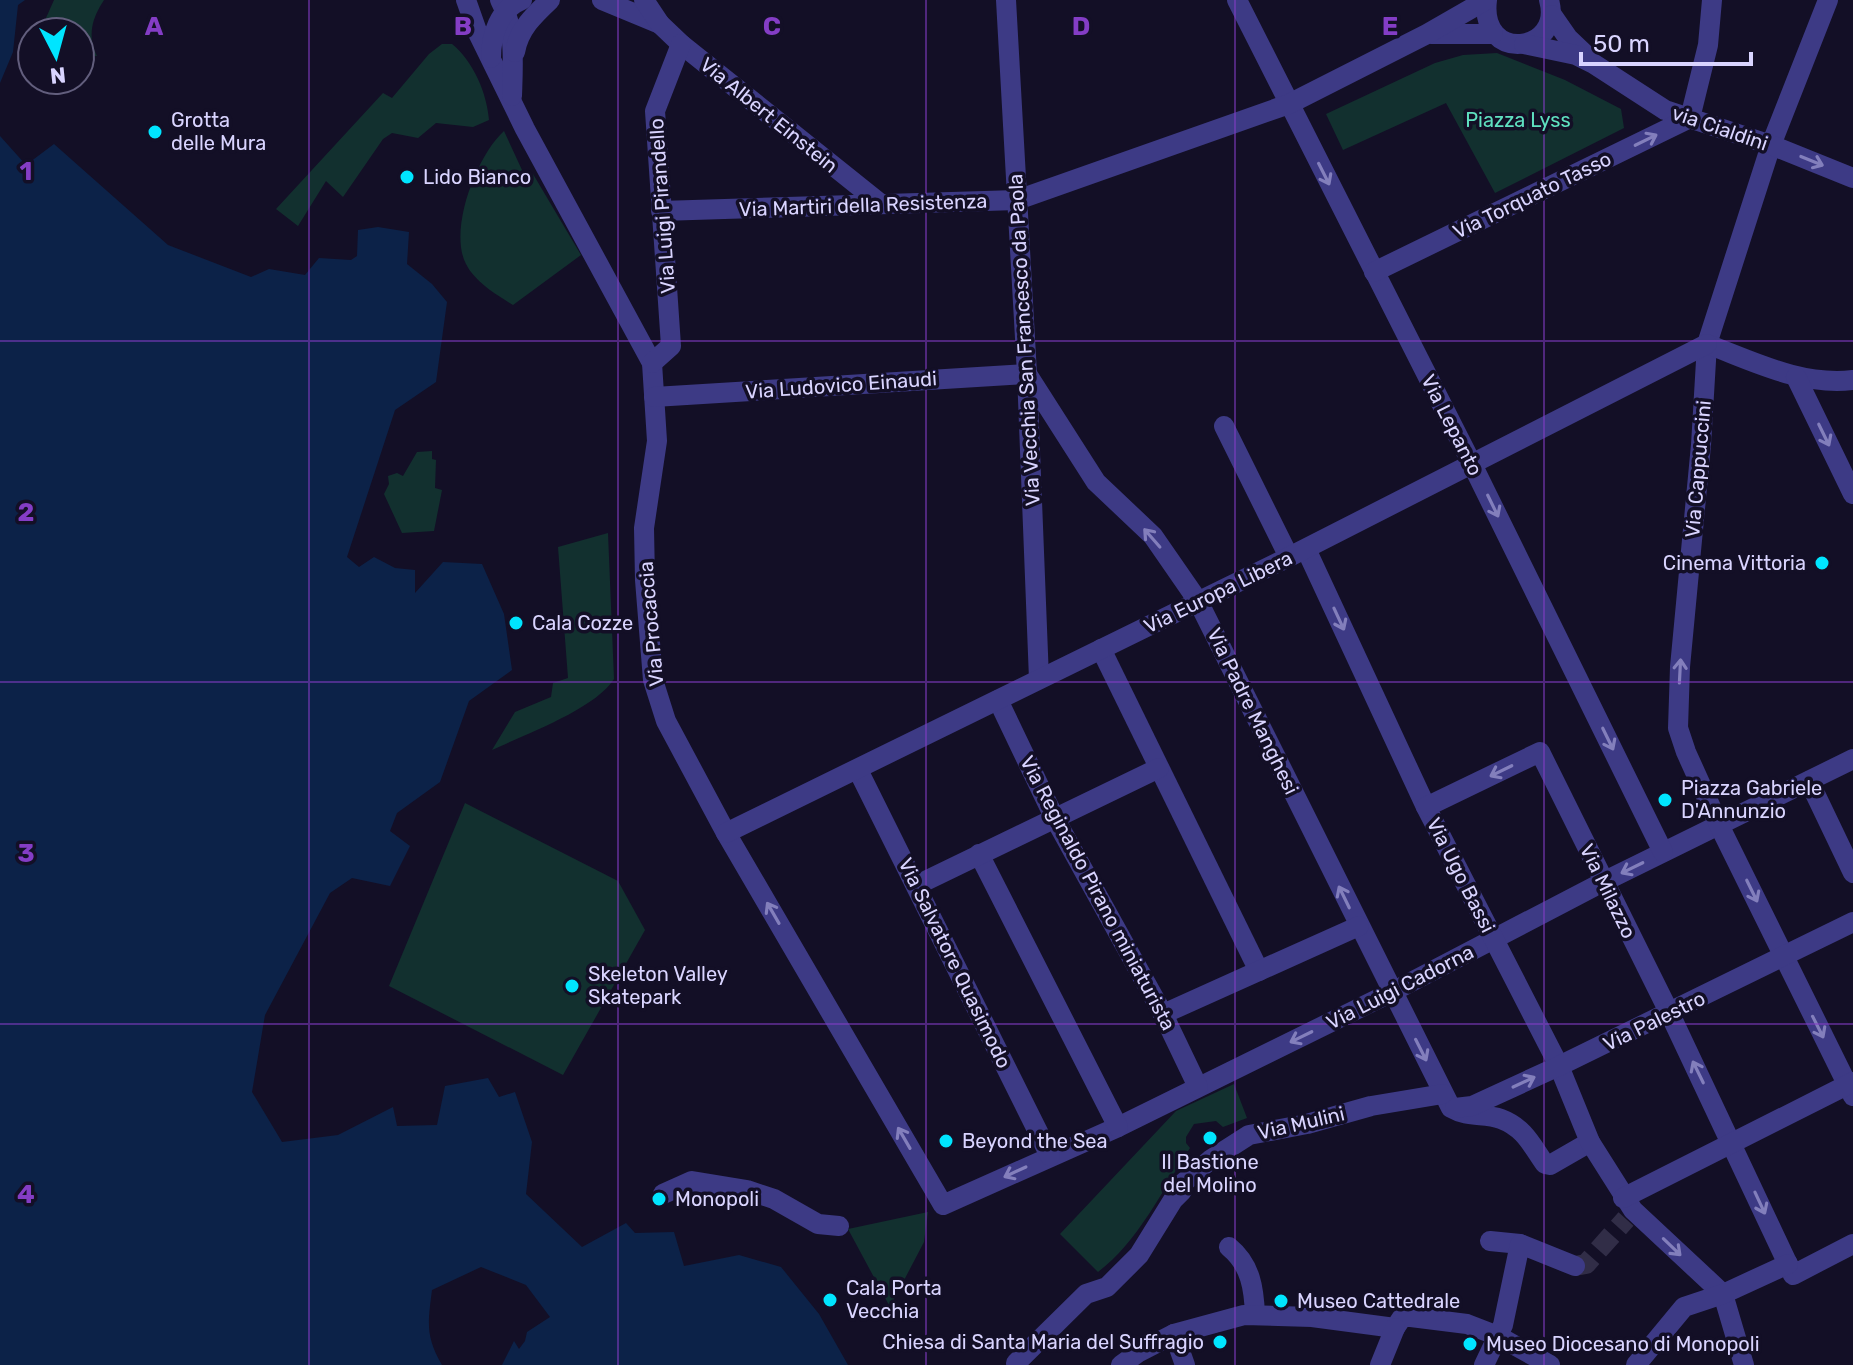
<svg xmlns="http://www.w3.org/2000/svg" width="1853" height="1365" viewBox="0 0 1853 1365" font-family="Rubik,sans-serif">
<rect width="100%" height="100%" fill="#130f26"/>
<g fill="#12302f">
<path d="M54,0H104C92,18 87,36 97,56L80,57V32H48L46,18Z"/>
<path d="M442,44H452C473,61 487,93 489,120L473,127L436,123L418,138L392,133L383,139L343,197L326,181L298,226L276,209L383,93L392,98L429,54Z"/>
<polygon points="1497,53 1565,80 1621,109 1624,128 1495,193 1446,103 1343,150 1326,114 1435,63 1463,55"/>
<path d="M504,131L522,170L533,174L581,255L513,305C497,295 475,282 466,264C448,230 477,155 504,131Z"/>
<polygon points="432,451 432,459 436,460 435,488 442,490 434,531 402,533 384,494 389,484 388,476 397,473 403,476 417,452"/>
<path d="M608,533L614,679C595,709 526,734 492,750L515,712L551,697L553,683L568,678L558,547Z"/>
<polygon points="465,803 618,881 645,930 563,1075 389,986"/>
<path d="M1234,1084L1247,1118L1223,1127L1216,1121L1194,1124L1186,1137V1143L1190,1148C1163,1189 1138,1242 1098,1272L1060,1234L1176,1111Z"/>
<polygon points="928,1212 924,1242 890,1307 848,1229"/>
</g>
<g fill="#0c2248">
<polygon points="0,0 25,0 18,5 13,52 0,83"/>
<path d="M0,136L26,165L54,144L168,245L251,277L269,269L305,275L319,258L351,260L357,256L358,230L378,227L409,232L407,264L432,284L447,302L436,382L395,410L347,557L359,567L374,557L395,568L415,570V593L443,562L482,564L504,614L512,670L469,701L440,782L397,813L390,831L410,846L390,886L352,878L330,893L265,1015L252,1092L282,1142L338,1135L393,1107L397,1126L437,1125L445,1086L488,1078L499,1097L515,1092L532,1142L526,1194L582,1247L626,1223L635,1233L674,1232L684,1266L739,1255L781,1267L819,1314L848,1365H502L514,1341L519,1349L525,1341L527,1332L550,1317L526,1285L481,1267L432,1290C428,1322 425,1336 442,1365H0Z"/>
</g>
<g fill="none" stroke-linecap="round" stroke-linejoin="round">
<polyline stroke="#312d47" stroke-width="20" stroke-dasharray="20 10" stroke-linecap="butt" points="1575,1266 1586,1264 1626,1219"/>
<g stroke="#3d3a85" stroke-width="20">
<polyline points="466,0 477,31 525,129 652,363 657,441 644,528 645,580 653,680 666,721 726,833 943,1205 1118,1127 1392,992 1603,882 1853,759"/>
<path d="M500,0C516,29 513,64 512,96"/>
<polyline points="602,0 660,24"/>
<polyline points="644,0 660,24 681,44 881,204"/>
<polyline points="1006,0 1027,374 1039,679"/>
<polyline points="1237,0 1472,464 1663,852"/>
<path d="M1487,0C1479,64 1564,53 1549,0"/>
<polyline points="1828,0 1771,145 1707,344 1701,445 1680,667 1678,728 1686,752 1719,825 1853,1096"/>
<polyline points="1552,15 1568,38 1588,57"/>
<polyline points="1431,34 1493,34"/>
<polyline points="1524,44 1576,55 1594,64 1665,110 1771,145 1853,178"/>
<path d="M515,52C519,29 534,15 550,0"/>
<path d="M491,58C491,35 499,9 522,0"/>
<polyline points="661,211 1017,200 1289,104 1427,34 1486,0"/>
<polyline points="1374,272 1690,118 1708,45 1712,0"/>
<path d="M1707,344C1755,362 1801,386 1853,380"/>
<polyline points="652,363 671,346 655,111 681,44"/>
<polyline points="1796,377 1853,494"/>
<path d="M654,397L1027,374L1096,482L1153,536L1198,601L1451,1108C1468,1118 1484,1113 1501,1119C1525,1128 1532,1146 1545,1164L1550,1165L1590,1142"/>
<polyline points="1224,426 1289,557"/>
<polyline points="1306,549 1426,807 1559,1066 1590,1142 1633,1210 1723,1294"/>
<polyline points="1101,649 1259,971"/>
<polyline points="998,700 1054,817 1163,1014 1198,1087"/>
<polyline points="858,770 1050,1156"/>
<polyline points="1809,781 1853,873"/>
<polyline points="1426,807 1540,752 1670,1014 1793,1275 1853,1244"/>
<polyline points="726,833 1289,557 1707,344"/>
<polyline points="979,854 1118,1127"/>
<polyline points="917,885 1159,768"/>
<polyline points="1163,1014 1359,926"/>
<polyline points="1455,1108 1472,1106 1559,1066 1853,922"/>
<polyline points="663,1194 692,1181 747,1190 774,1199 818,1224 839,1226"/>
<polyline points="1623,1198 1853,1082"/>
<polyline points="1490,1241 1520,1244"/>
<path d="M1229,1247C1251,1265 1254,1289 1255,1315"/>
<polyline points="1723,1294 1744,1365"/>
<polyline points="1174,1334 1185,1365"/>
<polyline points="1016,1363 1086,1294 1107,1287 1139,1255 1173,1200 1182,1191 1183,1183 1210,1160 1249,1135 1307,1124 1371,1106 1443,1094"/>
<polyline points="1121,1365 1139,1352 1174,1334 1244,1315 1312,1317 1395,1328 1403,1316 1467,1324 1498,1336 1550,1365"/>
<polyline points="1380,1365 1395,1328"/>
<polyline points="1484,1365 1503,1325 1520,1244 1575,1266"/>
<polyline points="1636,1365 1684,1307 1723,1294 1788,1264"/>
</g>
</g>
<defs><path id="oneway-shaft" d="M-6 0H5M1.5-3L5.5 0L1.5 3" fill="none" stroke-width="1.6" stroke-linecap="round" stroke-linejoin="round" transform="scale(2)"/></defs>
<g stroke="#837fbc">
<use href="#oneway-shaft" transform="translate(1646 140) rotate(-26)"/>
<use href="#oneway-shaft" transform="translate(1812 161) rotate(22)"/>
<use href="#oneway-shaft" transform="translate(1324 174) rotate(63)"/>
<use href="#oneway-shaft" transform="translate(1824 435) rotate(64)"/>
<use href="#oneway-shaft" transform="translate(1493 506) rotate(64)"/>
<use href="#oneway-shaft" transform="translate(1152 538) rotate(-131)"/>
<use href="#oneway-shaft" transform="translate(1339 619) rotate(65)"/>
<use href="#oneway-shaft" transform="translate(1680 671) rotate(-87)"/>
<use href="#oneway-shaft" transform="translate(1608 739) rotate(64)"/>
<use href="#oneway-shaft" transform="translate(1501 771) rotate(154)"/>
<use href="#oneway-shaft" transform="translate(1632 868) rotate(154)"/>
<use href="#oneway-shaft" transform="translate(1752 891) rotate(64)"/>
<use href="#oneway-shaft" transform="translate(1344 897) rotate(-116)"/>
<use href="#oneway-shaft" transform="translate(773 913) rotate(-120)"/>
<use href="#oneway-shaft" transform="translate(1818 1027) rotate(63)"/>
<use href="#oneway-shaft" transform="translate(1301 1037) rotate(154)"/>
<use href="#oneway-shaft" transform="translate(1421 1050) rotate(63)"/>
<use href="#oneway-shaft" transform="translate(1698 1072) rotate(-116)"/>
<use href="#oneway-shaft" transform="translate(1524 1082) rotate(-25)"/>
<use href="#oneway-shaft" transform="translate(904 1138) rotate(-120)"/>
<use href="#oneway-shaft" transform="translate(1015 1172) rotate(155)"/>
<use href="#oneway-shaft" transform="translate(1760 1203) rotate(65)"/>
<use href="#oneway-shaft" transform="translate(1672 1247) rotate(44)"/>
</g>
<path fill="none" stroke="#843dc5" stroke-width="2" stroke-opacity="0.55" d="M309,0V1365M618,0V1365M926,0V1365M1235,0V1365M1544,0V1365M0,341H1853M0,682H1853M0,1024H1853"/>
<g fill="#00e5ff" stroke="#130f26" stroke-width="3">
<circle cx="155" cy="132" r="8"/>
<circle cx="407" cy="177" r="8"/>
<circle cx="1822" cy="563" r="8"/>
<circle cx="516" cy="623" r="8"/>
<circle cx="1665" cy="800" r="8"/>
<circle cx="572" cy="986" r="8"/>
<circle cx="1210" cy="1138" r="8"/>
<circle cx="946" cy="1141" r="8"/>
<circle cx="659" cy="1199" r="8"/>
<circle cx="830" cy="1300" r="8"/>
<circle cx="1281" cy="1301" r="8"/>
<circle cx="1220" cy="1342" r="8"/>
<circle cx="1470" cy="1344" r="8"/>
</g>
<g text-anchor="middle" dominant-baseline="central" stroke-width="7" stroke-linejoin="round" paint-order="stroke">
<g font-size="20" fill="#d9d4ff" stroke="#130f26">
<text transform="translate(769 115) rotate(39)">Via Albert Einstein</text>
<text transform="translate(1720 128) rotate(19)">via Cialdini</text>
<text transform="translate(1532 195) rotate(-26)">Via Torquato Tasso</text>
<text transform="translate(863 205) rotate(-2)">Via Martiri della Resistenza</text>
<text transform="translate(662 206) rotate(-94)">Via Luigi Pirandello</text>
<text transform="translate(1024 340) rotate(-93)">Via Vecchia San Francesco da Paola</text>
<text transform="translate(841 385) rotate(-4)">Via Ludovico Einaudi</text>
<text transform="translate(1452 425) rotate(63)">Via Lepanto</text>
<text transform="translate(1698 469) rotate(-85)">Via Cappuccini</text>
<text transform="translate(1218 592) rotate(-26)">Via Europa Libera</text>
<text transform="translate(651 624) rotate(-95)">Via Procaccia</text>
<text transform="translate(1253 711) rotate(64)">Via Padre Manghesi</text>
<text transform="translate(1461 875) rotate(63)">Via Ugo Bassi</text>
<text transform="translate(1608 891) rotate(64)">Via Milazzo</text>
<text transform="translate(1098 893) rotate(62)">Via Reginaldo Pirano miniaturista</text>
<text transform="translate(955 963) rotate(64)">Via Salvatore Quasimodo</text>
<text transform="translate(1400 987) rotate(-27)">Via Luigi Cadorna</text>
<text transform="translate(1654 1021) rotate(-26)">Via Palestro</text>
<text transform="translate(1301 1123) rotate(-13)">Via Mulini</text>
</g>
<g font-size="20" fill="#d9d4ff" stroke="#130f26" text-anchor="start">
<text x="171" y="120">Grotta<tspan x="171" dy="23">delle Mura</tspan></text>
<text x="423" y="177">Lido Bianco</text>
<text x="1806" y="563" text-anchor="end">Cinema Vittoria</text>
<text x="532" y="623">Cala Cozze</text>
<text x="1681" y="788">Piazza Gabriele<tspan x="1681" dy="23">D'Annunzio</tspan></text>
<text x="588" y="974">Skeleton Valley<tspan x="588" dy="23">Skatepark</tspan></text>
<text x="962" y="1141">Beyond the Sea</text>
<text x="1210" y="1162" text-anchor="middle">Il Bastione<tspan x="1210" dy="23">del Molino</tspan></text>
<text x="675" y="1199">Monopoli</text>
<text x="846" y="1288">Cala Porta<tspan x="846" dy="23">Vecchia</tspan></text>
<text x="1297" y="1301">Museo Cattedrale</text>
<text x="1204" y="1342" text-anchor="end">Chiesa di Santa Maria del Suffragio</text>
<text x="1486" y="1344">Museo Diocesano di Monopoli</text>
</g>
<g font-size="20" fill="#5fe0c0" stroke="#130f26">
<text x="1518" y="120">Piazza Lyss</text>
</g>
</g>
<g font-size="26" text-anchor="middle" font-weight="bold" fill="#843dc5" stroke="#130f26" stroke-width="7" stroke-linejoin="round" paint-order="stroke">
<text x="154" y="35">A</text>
<text x="463" y="35">B</text>
<text x="772" y="35">C</text>
<text x="1081" y="35">D</text>
<text x="1390" y="35">E</text>
<text x="26" y="180">1</text>
<text x="26" y="521">2</text>
<text x="26" y="862">3</text>
<text x="26" y="1203">4</text>
</g>
<g transform="translate(56 56) rotate(174)"><circle r="38" fill="#130f26" stroke="#625e7d" stroke-width="2"/>
<path d="M0-6L14 30L0 20L-14 30Z" fill="#00e5ff"/>
<text y="-12" font-size="22" font-weight="bold" text-anchor="middle" fill="#d9d4ff">N</text>
</g>
<path d="M1581 52v12h170v-12" fill="none" stroke="#d9d4ff" stroke-width="4"/>
<text x="1593" y="52" font-size="24" fill="#d9d4ff" stroke="#130f26" stroke-width="6" paint-order="stroke">50 m</text>
</svg>
